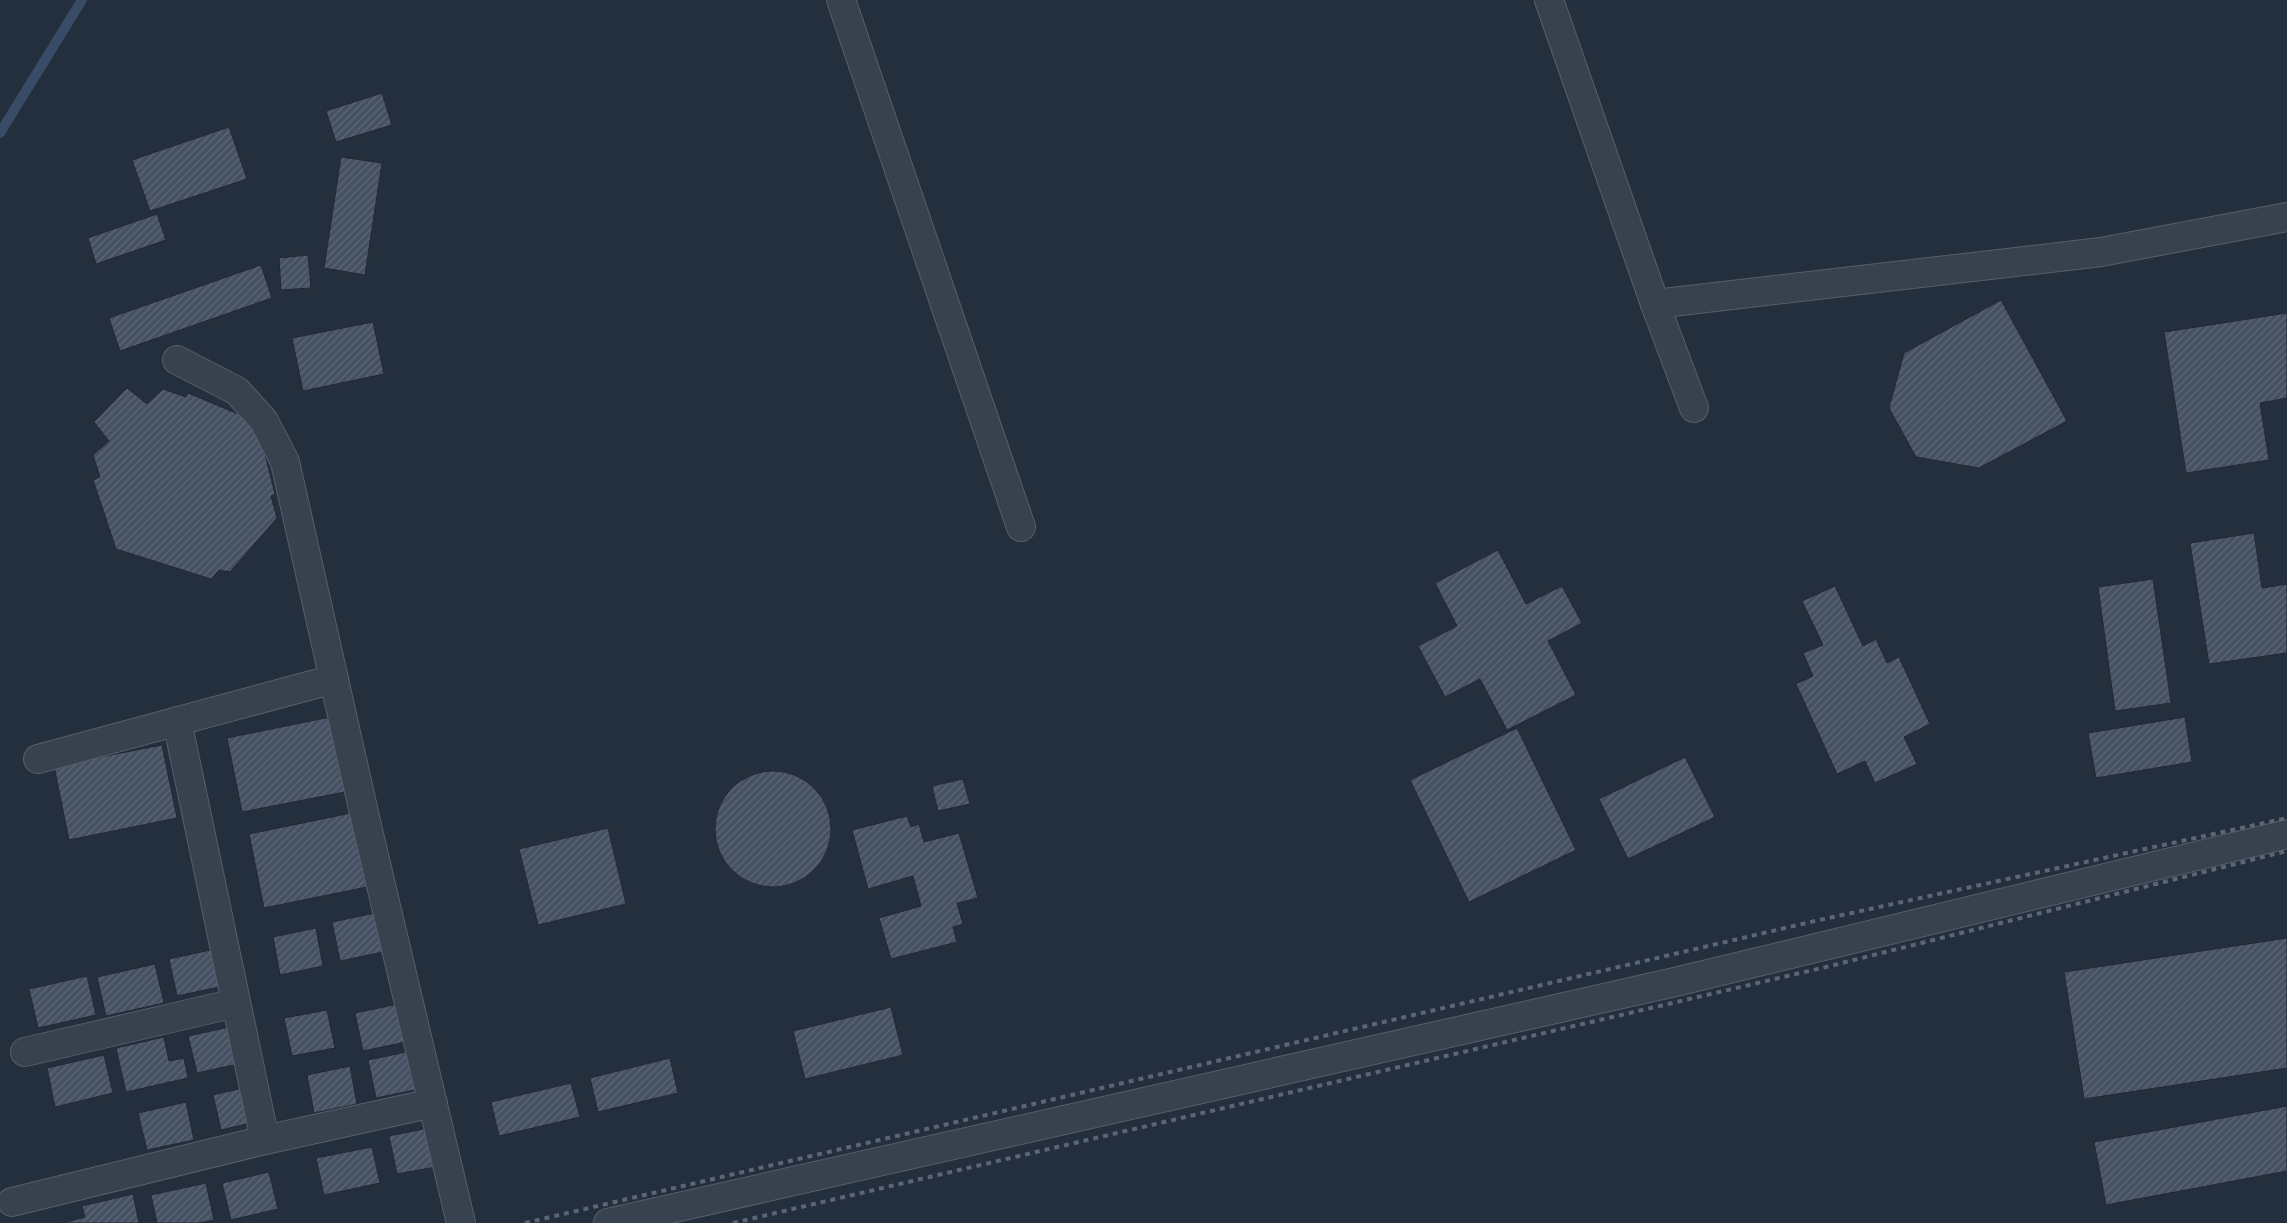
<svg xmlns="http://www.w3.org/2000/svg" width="2287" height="1223" viewBox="0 0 2287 1223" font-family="'Fira Sans',sans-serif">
<defs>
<pattern id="building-hatch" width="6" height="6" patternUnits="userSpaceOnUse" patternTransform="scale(1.25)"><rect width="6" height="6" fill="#455162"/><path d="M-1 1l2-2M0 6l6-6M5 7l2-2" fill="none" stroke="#5d6877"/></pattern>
</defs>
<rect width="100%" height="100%" fill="#242f3e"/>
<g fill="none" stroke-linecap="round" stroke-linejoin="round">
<polyline stroke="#394c67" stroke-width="10" points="0,133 82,0"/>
</g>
<g fill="url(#building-hatch)" stroke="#1f2835">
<polygon points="382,93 392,125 336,142 326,111"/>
<polygon points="229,127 247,179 150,211 132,160"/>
<polygon points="341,157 382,163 365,275 324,268"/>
<polygon points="157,214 166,240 96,264 88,238"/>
<polygon points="308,255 311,288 281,290 279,258"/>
<polygon points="261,265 272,298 120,351 109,318"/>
<polygon points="2001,300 2067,421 1979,468 1916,457 1889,408 1904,353"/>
<polygon points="2287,313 2287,398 2260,403 2269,460 2186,473 2164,332"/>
<polygon points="373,322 384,374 303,391 292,338"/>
<polygon points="127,388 147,404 163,389 186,397 188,393 257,422 275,494 271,496 277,518 230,572 219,570 211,579 116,549 93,480 100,477 93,455 109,441 94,422"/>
<polygon points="2254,533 2262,588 2287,584 2287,653 2209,664 2190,543"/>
<polygon points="1498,550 1526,604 1562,586 1582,623 1548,641 1576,695 1507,730 1480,679 1445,697 1418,646 1457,626 1435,583"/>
<polygon points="2153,579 2171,703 2115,711 2098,587"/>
<polygon points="1835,586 1863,646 1876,639 1887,663 1899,657 1930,724 1904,737 1917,764 1875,783 1865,761 1837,774 1796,684 1813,676 1803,653 1823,645 1802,601"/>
<polygon points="335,716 350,791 242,812 227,738"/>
<polygon points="2185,717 2192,762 2096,778 2088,733"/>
<polygon points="1517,728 1576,850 1469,902 1410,780"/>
<polygon points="162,745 177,818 69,840 54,766"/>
<polygon points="1685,757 1715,817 1628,859 1599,799"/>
<circle cx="773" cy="829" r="58"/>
<polygon points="963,779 970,804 938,811 932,786"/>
<polygon points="356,812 372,886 264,908 249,834"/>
<polygon points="907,816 911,827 919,824 924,842 959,833 978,898 957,903 963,924 953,927 957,942 891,959 879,918 921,906 913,876 868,889 852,830"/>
<polygon points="608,828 626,904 538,925 519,849"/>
<polygon points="375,913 383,952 340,961 332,922"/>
<polygon points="316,928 323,966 280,975 273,937"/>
<polygon points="2287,938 2287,1068 2084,1099 2064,972"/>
<polygon points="215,949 224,986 177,996 169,959"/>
<polygon points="155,964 164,1003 106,1016 97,977"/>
<polygon points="87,976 96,1015 38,1028 29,989"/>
<polygon points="398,1004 406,1042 363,1051 355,1013"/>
<polygon points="891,1007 903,1055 805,1079 793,1031"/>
<polygon points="327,1010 335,1048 292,1056 284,1018"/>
<polygon points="235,1026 243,1063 197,1073 188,1036"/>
<polygon points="164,1037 169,1061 184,1058 188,1078 126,1092 116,1048"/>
<polygon points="411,1051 419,1089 376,1098 368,1060"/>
<polygon points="104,1055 113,1093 55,1107 47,1068"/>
<polygon points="670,1058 678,1093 598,1112 590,1078"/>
<polygon points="350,1066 357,1104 314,1113 307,1075"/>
<polygon points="571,1083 580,1117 499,1136 491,1102"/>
<polygon points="247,1087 255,1122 221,1130 213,1095"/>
<polygon points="186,1102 194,1140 147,1150 138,1113"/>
<polygon points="2287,1106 2287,1171 2106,1205 2094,1142"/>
<polygon points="433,1127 441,1166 397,1174 389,1136"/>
<polygon points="372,1147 380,1183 324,1195 316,1158"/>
<polygon points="269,1172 278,1209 231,1220 222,1183"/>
<polygon points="206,1183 214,1220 199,1223 157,1223 151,1195"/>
<polygon points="133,1194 139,1223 63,1223 85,1217 82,1206"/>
</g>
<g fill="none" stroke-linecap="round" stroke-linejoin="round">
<defs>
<g id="minor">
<polyline points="841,0 1021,527"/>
<polyline points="1549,0 1655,304 1694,408"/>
<polyline points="1655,304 2101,252 2287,217"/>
<polyline points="177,360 237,391 264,421 285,462 367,826 461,1223"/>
<polyline points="177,721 265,1140"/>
<polyline points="38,759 334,679"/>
<polyline points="25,1052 236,1003"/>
<polyline points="12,1202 265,1140 433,1103"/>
<polyline points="608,1223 1675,982 2287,834"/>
</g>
</defs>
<use href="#minor" stroke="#565f6c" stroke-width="30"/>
<use href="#minor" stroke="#38414e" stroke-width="28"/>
<g stroke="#5a6575" stroke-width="4" stroke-dasharray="5 5" stroke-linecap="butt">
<polyline points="525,1223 1815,921 2287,818"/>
<polyline points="733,1223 1826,967 2287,851"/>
</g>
</g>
</svg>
